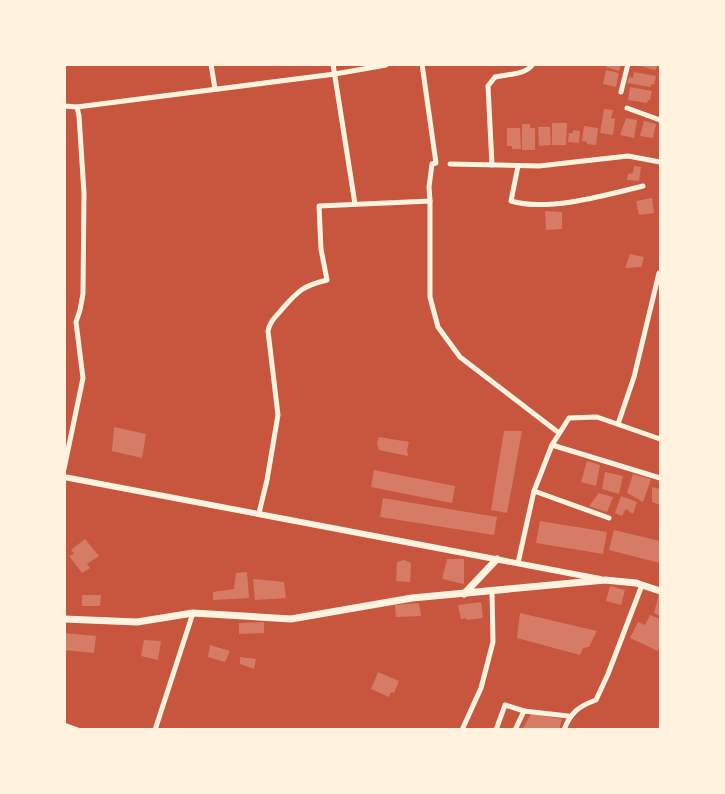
<svg xmlns="http://www.w3.org/2000/svg" width="725" height="794" viewBox="0 0 725 794" font-family="'Noto Serif',serif">
<rect width="100%" height="100%" fill="#c8553d"/>
<g fill="#d67c66">
<polygon points="607,64 621,64 619,71 606,67"/>
<polygon points="633,64 659,64 655,70"/>
<polygon points="606,70 619,73 616,87 603,84"/>
<polygon points="634,72 656,76 654,85 651,84 651,87 627,83 629,77 633,78"/>
<polygon points="630,87 652,91 650,100 648,100 647,103 628,100"/>
<polygon points="604,109 613,110 611,118 615,119 613,135 600,133"/>
<polygon points="626,118 637,120 634,138 620,135"/>
<polygon points="644,121 656,124 653,138 640,136"/>
<polygon points="552,123 567,123 566,145 552,145"/>
<polygon points="522,124 530,124 530,128 535,128 535,150 522,150"/>
<polygon points="584,126 598,128 596,145 587,144 587,142 582,141"/>
<polygon points="538,127 550,127 551,145 539,146"/>
<polygon points="507,128 520,128 521,149 512,149 512,146 507,146"/>
<polygon points="573,130 580,131 579,143 568,142 569,133 573,133"/>
<polygon points="634,166 641,167 639,181 627,180 628,174 633,173"/>
<polygon points="652,198 654,213 639,215 636,201"/>
<polygon points="545,211 562,212 562,229 546,230"/>
<polygon points="630,254 644,257 641,267 625,268"/>
<polygon points="114,427 146,434 142,458 112,451"/>
<polygon points="504,431 522,431 507,513 491,510"/>
<polygon points="379,437 409,442 407,450 408,456 379,450 377,443"/>
<polygon points="587,461 600,465 596,486 581,482"/>
<polygon points="374,470 455,486 452,503 371,487"/>
<polygon points="605,472 623,476 619,494 602,489"/>
<polygon points="633,474 651,479 643,502 627,493"/>
<polygon points="652,487 660,489 660,505 652,502"/>
<polygon points="599,493 613,497 607,512 589,506"/>
<polygon points="621,496 637,502 633,514 626,509 622,516 615,513"/>
<polygon points="383,498 497,517 494,535 380,517"/>
<polygon points="540,521 607,532 603,554 536,543"/>
<polygon points="614,530 660,541 660,563 609,550"/>
<polygon points="85,539 99,556 87,564 90,568 82,573 69,556 74,554 71,550"/>
<polygon points="447,559 464,559 464,584 442,579"/>
<polygon points="404,560 411,563 410,582 396,581 397,562"/>
<polygon points="247,572 249,598 213,600 213,592 234,589 236,573"/>
<polygon points="253,579 284,582 286,598 255,600"/>
<polygon points="610,586 625,590 621,605 606,601"/>
<polygon points="660,590 660,616 654,613"/>
<polygon points="82,595 101,595 100,606 82,606"/>
<polygon points="481,602 483,618 467,620 466,618 461,619 458,605"/>
<polygon points="419,603 421,616 396,617 395,605"/>
<polygon points="520,613 597,631 589,647 583,648 580,655 517,638"/>
<polygon points="650,615 660,619 660,645 658,651 630,638 638,622 645,625"/>
<polygon points="264,622 264,633 239,634 239,623"/>
<polygon points="64,633 96,636 94,653 64,650"/>
<polygon points="144,640 161,641 158,660 141,656"/>
<polygon points="210,645 230,651 225,662 208,657"/>
<polygon points="240,657 256,659 254,669 240,664"/>
<polygon points="378,672 399,681 394,693 391,692 389,697 371,689"/>
<polygon points="531,714 562,719 559,730 522,730"/>
</g>
<g fill="none" stroke-linecap="round" stroke-linejoin="round">
<g stroke="#fff3e0" stroke-width="5">
<polyline points="211,64 215,89"/>
<polyline points="333,64 355,204"/>
<polyline points="621,92 628,64"/>
<polyline points="64,106 77,107 79,116 84,193 83,294 80,310 76,322 83,378 64,469"/>
<polyline points="77,107 335,74 386,65"/>
<polyline points="627,108 660,120"/>
<polyline points="450,164 539,166 628,156 660,162"/>
<path d="M492,165L488,86L495,77C507,74 526,75 533,64"/>
<path d="M518,166L511,201C547,212 607,195 643,186"/>
<polyline points="430,201 430,297 438,327 460,357 559,433"/>
<polyline points="618,424 634,377 659,273"/>
<polyline points="552,445 660,478"/>
<polyline points="534,491 609,518"/>
<path d="M259,513L267,480L278,415L268,331C271,319 276,317 283,308C299,290 303,286 327,280L321,249L319,206L430,201L429,187L432,164L436,163L422,64"/>
<polyline points="518,563 534,491 552,445 569,418 597,417 660,439"/>
<polyline points="64,725 78,730"/>
<polyline points="155,730 193,613"/>
<polyline points="462,730 481,688 493,642 492,591"/>
<polyline points="496,730 505,705 524,711"/>
<polyline points="515,730 524,711 568,716"/>
<path d="M564,730C570,713 579,706 596,700L608,674L642,585"/>
</g>
<polyline stroke="#fff3e0" stroke-width="6" points="64,477 600,579"/>
<g stroke="#fff3e0" stroke-width="7">
<polyline points="464,594 497,559"/>
<polyline points="64,619 137,622 193,613 291,619 412,598 605,580 636,583 660,591"/>
</g>
</g>
<rect width="725" height="794" fill="none" stroke="#fff3e0" stroke-width="132"/>
</svg>
